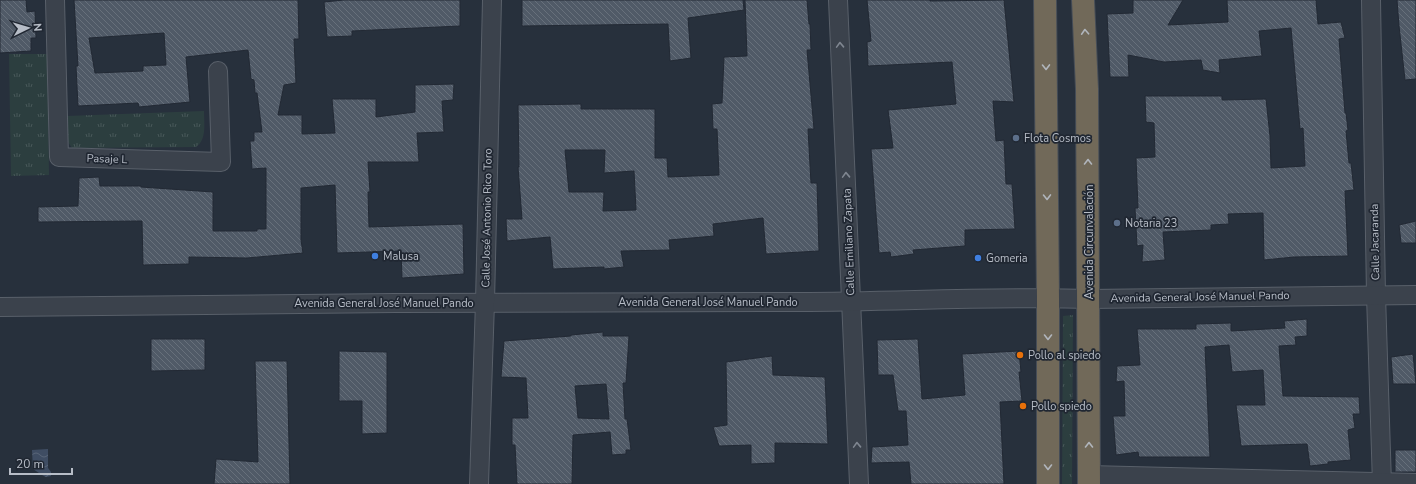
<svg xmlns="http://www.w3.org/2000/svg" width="1416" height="484" viewBox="0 0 1416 484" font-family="'Nunito Sans',sans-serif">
<defs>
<pattern id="grass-tufts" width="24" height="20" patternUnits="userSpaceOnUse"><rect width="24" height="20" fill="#2c3e3f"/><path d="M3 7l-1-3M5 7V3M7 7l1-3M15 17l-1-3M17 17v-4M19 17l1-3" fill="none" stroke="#485859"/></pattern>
<pattern id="water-waves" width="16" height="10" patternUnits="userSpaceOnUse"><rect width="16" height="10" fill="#3f4d63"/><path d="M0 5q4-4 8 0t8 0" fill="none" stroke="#586578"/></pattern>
<pattern id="building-back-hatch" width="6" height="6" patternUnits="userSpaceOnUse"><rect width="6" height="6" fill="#505a67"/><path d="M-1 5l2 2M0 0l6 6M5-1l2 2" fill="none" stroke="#67707b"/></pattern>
</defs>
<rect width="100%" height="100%" fill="#27303c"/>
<g fill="url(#grass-tufts)">
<polygon points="9,54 47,54 49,175 11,176"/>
<path d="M204,111C204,123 207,140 196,147L72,148L68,142L67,116Z"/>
<polygon points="1073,315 1072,484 1062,484 1063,316"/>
</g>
<polygon fill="url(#water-waves)" points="48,449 48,468 51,472 51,476 46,477 42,475 33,469 32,450"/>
<g fill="url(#building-back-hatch)" stroke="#222934" fill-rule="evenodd">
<polygon points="0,0 26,0 27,12 35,11 36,38 31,38 31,51 0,53"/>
<path d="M74,0H298L299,39H294L296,83L284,85L278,115H302V134L335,133L332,99H376V117L415,112V85L454,84L453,100L442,101L444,132L417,133L419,162H368L370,192H368L369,227L463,224L464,274L402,278L401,251L337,253L335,185L301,188V240L303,253L247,258L189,257V264L143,265L142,221L38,222V207L78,206L79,178L99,177L100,186H141V187L213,192V231H257V229H266V168L252,169L250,141H254V132H262L257,93H255L254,80L251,79L248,50L186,57L190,102L139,107L138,103L78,106L76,66H78ZM164,33L166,65L143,66V71L95,73L89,38Z"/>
<polygon points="344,0 460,0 460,26 352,31 352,36 327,37 324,2"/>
<polygon points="522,0 743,0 744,10 688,18 691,58 670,61 668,24 522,26"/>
<path d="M745,0H807L809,24H810L811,50H807L814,129H808L811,183H817L819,251L766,254L763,218L713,224L714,236L669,240L670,250L621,251L624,267L604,269V267L553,269L550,237L507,241L506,219H522L518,167H519L518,105L581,104V109H655V158H667L668,177L719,175L717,129H713L712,104L722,103L724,57L747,56ZM565,150H605L604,173L634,171L636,210L603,211L604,192H569Z"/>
<polygon points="867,0 930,0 930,1 1004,0 1014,102 993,101 996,141 1004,140 1006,184 1012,184 1015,229 965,230 965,246 913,250 914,254 891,257 890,252 879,253 871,149 893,148 888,110 956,104 952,62 868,66 867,42 871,41"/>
<polygon points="1133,0 1183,0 1168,25 1228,22 1227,0 1316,0 1318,24 1341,22 1345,38 1339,39 1345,113 1346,113 1348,130 1346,131 1349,163 1351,163 1354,190 1345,191 1348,256 1294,257 1264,260 1263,213 1228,214 1229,224 1211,225 1211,230 1163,232 1165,260 1142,262 1143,245 1137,246 1135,208 1138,208 1136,158 1155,157 1154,123 1146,122 1145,96 1222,96 1222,100 1266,99 1270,136 1271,168 1305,166 1303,128 1300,129 1291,28 1259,31 1262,56 1219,60 1220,73 1203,70 1201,60 1164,62 1128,55 1129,77 1110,77 1107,14 1133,13"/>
<polygon points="1397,0 1416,0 1416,79 1405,80 1399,26"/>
<polygon points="1416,221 1416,243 1401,243 1399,225"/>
<polygon points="1307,319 1307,336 1295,337 1296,345 1279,346 1283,396 1359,397 1360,414 1353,414 1355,428 1348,430 1351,460 1328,462 1328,464 1310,466 1307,444 1241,446 1236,405 1265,405 1263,370 1232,372 1229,345 1205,347 1210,457 1139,457 1138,452 1116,455 1113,416 1125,416 1124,381 1116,382 1117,366 1140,365 1137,329 1196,329 1196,324 1231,323 1231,331 1285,328 1284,321"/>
<path d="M603,332V336H629L626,383H623L625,419H627L631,450H626V454L612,455L610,432L573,435L572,484H517L515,445H512V418H528L526,378L501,377L504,341L571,336V335ZM606,384L609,419L578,418L575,386Z"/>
<polygon points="151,339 205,339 205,370 151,371"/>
<polygon points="918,339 922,399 965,395 962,354 1019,351 1021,372 1019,372 1022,401 1000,402 1004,484 911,484 909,462 871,463 872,447 908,445 906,411 898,411 893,375 878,375 877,340"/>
<polygon points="339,351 387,352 387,433 362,434 362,401 339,401"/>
<polygon points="1413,354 1416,384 1393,384 1391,357"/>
<polygon points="772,356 773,375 825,377 828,444 775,443 775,463 751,464 751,445 719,446 713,427 727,425 726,362"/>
<polygon points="255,361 287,361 290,484 214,484 216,459 258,462"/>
<rect x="1395" y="450" width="21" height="22"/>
</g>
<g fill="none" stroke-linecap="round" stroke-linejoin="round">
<defs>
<g id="street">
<polyline points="55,0 59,157 221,162 218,71"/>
<polyline points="838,0 859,484"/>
<polyline points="1371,0 1376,295 1382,484"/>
<path d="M0,307C266,303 533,302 799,302C896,302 992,296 1089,299L1416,295"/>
<polyline points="1089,475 1416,483"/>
<polyline points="479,484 485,302 492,0"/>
</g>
<g id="highway">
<polyline points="1045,0 1048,298 1048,484"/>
<polyline points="1083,0 1087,89 1089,484"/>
</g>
</defs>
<use href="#street" stroke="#59606a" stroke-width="20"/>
<use href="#highway" stroke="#464d57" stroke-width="24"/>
<use href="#street" stroke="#3b424c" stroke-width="18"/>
<use href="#highway" stroke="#716959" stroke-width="22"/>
</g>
<defs><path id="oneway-chevron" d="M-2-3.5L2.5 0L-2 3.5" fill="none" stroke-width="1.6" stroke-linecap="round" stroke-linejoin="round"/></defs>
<g stroke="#b0b5bc">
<use href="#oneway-chevron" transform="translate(1085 32) rotate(-93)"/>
<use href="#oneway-chevron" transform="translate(1046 67) rotate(89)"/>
<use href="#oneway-chevron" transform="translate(1088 162) rotate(-90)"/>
<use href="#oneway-chevron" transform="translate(1047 197) rotate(89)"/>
<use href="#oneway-chevron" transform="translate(1048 337) rotate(90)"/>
<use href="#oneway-chevron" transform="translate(1089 445) rotate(-90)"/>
<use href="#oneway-chevron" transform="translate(1048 467) rotate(90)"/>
</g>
<g stroke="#7f8690">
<use href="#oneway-chevron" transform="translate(840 45) rotate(-92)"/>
<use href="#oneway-chevron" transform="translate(846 175) rotate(-92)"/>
<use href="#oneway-chevron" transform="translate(857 445) rotate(-92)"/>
</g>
<g fill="#5c6f8a" stroke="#202732" stroke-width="1.5">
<circle cx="1016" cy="138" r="4"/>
<circle cx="1117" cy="223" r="4"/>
</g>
<g fill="#3f7fe0" stroke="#202732" stroke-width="1.5">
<circle cx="375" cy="256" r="4"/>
<circle cx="978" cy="258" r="4"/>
</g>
<g fill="#e8710a" stroke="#202732" stroke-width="1.5">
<circle cx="1020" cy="355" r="4"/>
<circle cx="1023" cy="406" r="4"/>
</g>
<g text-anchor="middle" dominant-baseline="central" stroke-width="3.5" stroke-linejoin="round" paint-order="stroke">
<g font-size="11" fill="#b7bdc7" stroke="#202732" text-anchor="start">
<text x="1024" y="138">Flota Cosmos</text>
<text x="1125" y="223">Notaria 23</text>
<text x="383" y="256">Malusa</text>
<text x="986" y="258">Gomeria</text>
<text x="1028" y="355">Pollo al spiedo</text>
<text x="1031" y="406">Pollo spiedo</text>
</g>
<g font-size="11" fill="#b7bdc7" stroke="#202732">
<text transform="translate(107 159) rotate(2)">Pasaje L</text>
<text transform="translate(487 218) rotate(-89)">Calle José Antonio Rico Toro</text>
<text transform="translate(849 242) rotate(-92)">Calle Emiliano Zapata</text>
<text transform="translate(1089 242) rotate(-90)">Avenida Circunvalación</text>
<text transform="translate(1375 242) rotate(-91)">Calle Jacaranda</text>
<text transform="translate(1200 297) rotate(-1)">Avenida General José Manuel Pando</text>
<text x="708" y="302">Avenida General José Manuel Pando</text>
<text x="384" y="303">Avenida General José Manuel Pando</text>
</g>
</g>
<g transform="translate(28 28) rotate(85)" stroke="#202732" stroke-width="3" paint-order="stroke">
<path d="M0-3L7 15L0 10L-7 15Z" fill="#b7bdc7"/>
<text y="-6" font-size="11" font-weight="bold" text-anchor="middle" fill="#b7bdc7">N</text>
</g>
<path d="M10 468v6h62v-6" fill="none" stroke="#b7bdc7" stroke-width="2"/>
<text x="16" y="468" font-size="12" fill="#b7bdc7" stroke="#202732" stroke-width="3" paint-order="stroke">20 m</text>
</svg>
